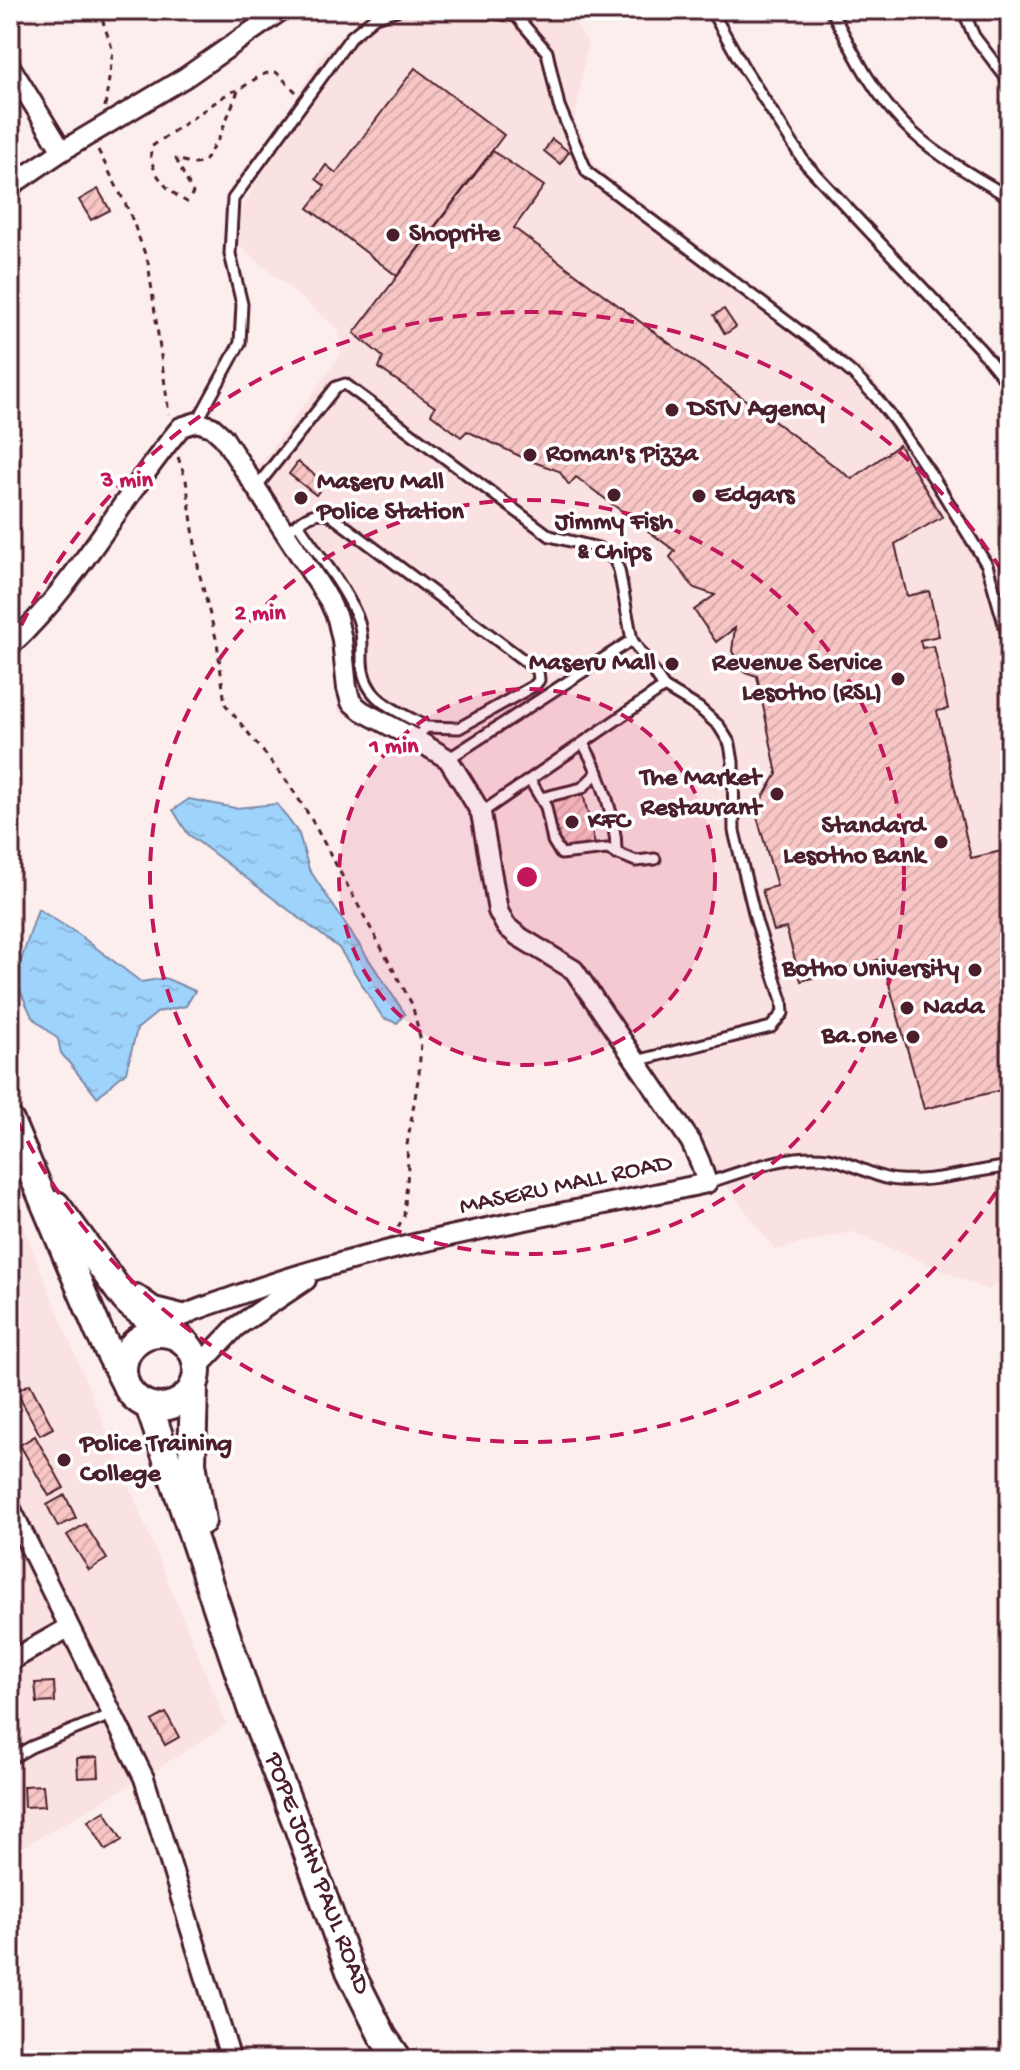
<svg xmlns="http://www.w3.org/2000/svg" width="1020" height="2070" viewBox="0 0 1020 2070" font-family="'Gochi Hand',sans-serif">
<defs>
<pattern id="water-ripples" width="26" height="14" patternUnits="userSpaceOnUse" patternTransform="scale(2)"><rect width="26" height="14" fill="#9ed3fc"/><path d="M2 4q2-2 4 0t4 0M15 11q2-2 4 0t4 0" fill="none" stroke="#8ab5d8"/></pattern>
<pattern id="building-hatch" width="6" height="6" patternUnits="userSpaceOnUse" patternTransform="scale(2)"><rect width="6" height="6" fill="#f7c6c5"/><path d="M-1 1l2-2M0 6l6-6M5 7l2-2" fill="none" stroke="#d5aaa9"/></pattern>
</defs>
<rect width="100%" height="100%" fill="#fdeeee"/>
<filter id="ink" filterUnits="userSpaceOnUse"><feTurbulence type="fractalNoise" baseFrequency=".0125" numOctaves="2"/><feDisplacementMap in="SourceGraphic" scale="16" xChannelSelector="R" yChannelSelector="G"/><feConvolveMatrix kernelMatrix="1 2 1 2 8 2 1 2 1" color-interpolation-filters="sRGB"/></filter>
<g filter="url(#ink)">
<g fill="#fbe2e2">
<polygon points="369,10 566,10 588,42 575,119 595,166 869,373 994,554 1010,611 1010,1276 988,1290 852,1232 775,1250 619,1044 572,970 496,929 477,813 445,762 338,712 330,617 229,472 262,462 341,354 339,330 238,245 241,211 303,86 324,53"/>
<polygon points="10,1195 227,1725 151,1773 10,1855"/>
</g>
<g fill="url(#water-ripples)" stroke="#7c8ba8" stroke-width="2">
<polygon points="189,799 235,808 277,804 299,834 309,869 405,1014 397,1023 383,1018 339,948 188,834 173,810"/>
<polygon points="38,909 78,934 141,982 165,978 195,991 186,1006 158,1012 137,1029 126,1072 97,1097 61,1053 58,1039 32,1017 18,986 18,970"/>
</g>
<g fill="url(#building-hatch)" stroke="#4a1f2b" stroke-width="2">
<polygon points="415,68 504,135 397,276 308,208 325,186 316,179 326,165 336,173"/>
<polygon points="552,139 569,152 560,164 544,151"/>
<polygon points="493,151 544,186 514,228 852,479 899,445 942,517 895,544 907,596 929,591 939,636 920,640 922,648 934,646 948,709 937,711 971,858 1006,850 1010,868 1010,1088 924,1109 882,959 801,981 786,928 774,931 762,890 777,886 755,810 777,774 757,676 742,671 732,651 735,628 716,642 694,610 715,595 694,588 670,557 675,551 576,477 569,485 559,471 528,460 467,431 461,437 431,414 435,407 379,368 383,357 354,333"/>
<polygon points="98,189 110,210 91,220 79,200"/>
<polygon points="724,309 736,327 725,334 714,315"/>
<polygon points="298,462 325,483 316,495 289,474"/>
<polygon points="583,793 595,845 562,852 550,800"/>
<polygon points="30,1384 53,1428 40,1435 16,1391"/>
<polygon points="35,1436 64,1488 49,1496 20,1445"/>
<polygon points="65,1495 76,1518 58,1527 47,1505"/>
<polygon points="85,1524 107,1559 89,1570 67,1535"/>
<polygon points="54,1682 55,1702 37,1703 35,1683"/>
<polygon points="166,1713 179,1737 165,1745 152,1721"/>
<polygon points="98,1757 99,1777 78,1778 77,1758"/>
<polygon points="43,1785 45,1806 24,1807 23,1786"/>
<polygon points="105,1811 122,1840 106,1850 88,1821"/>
</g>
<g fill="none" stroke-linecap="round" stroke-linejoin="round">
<defs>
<g id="service">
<polyline points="468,10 516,16 547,52 559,106 587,172 821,347 853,374 875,396 897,424 934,479 987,565 1010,645"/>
<polyline points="711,10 744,68 805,163 980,349 1010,386"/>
<path d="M831,10C852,50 872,92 904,124C934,155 973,175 1010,198"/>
<polyline points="963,10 974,36 1010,83"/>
<polyline points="197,422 240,343 242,304 230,254 233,199 351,37 375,17 397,10"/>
<polyline points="257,486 336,387 345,384 550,536 598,548 614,559 619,570 632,640 664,687 699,708 719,726 730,744 733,762 734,831 756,921 782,1000 783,1013 771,1027 636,1061"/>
<path d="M298,524C316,552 341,581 355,612C363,628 362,644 362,661C363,701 396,709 426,727"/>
<path d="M284,533C298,524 312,509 329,514L538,671L539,680L535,685L459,728L426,727L415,739"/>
<path d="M583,743C600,773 617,819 616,854"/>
<polyline points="448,759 632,640"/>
<polyline points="530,780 546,807 553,841 561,854 607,849 636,861 655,859"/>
<polyline points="541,798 582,788 598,772"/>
<polyline points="481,813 664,687"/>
<path d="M707,1183C743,1172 788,1152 828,1158C852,1162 875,1179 899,1180C935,1182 974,1171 1010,1166"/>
<polyline points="10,1759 31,1747 113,1714"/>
</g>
<g id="minor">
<polyline points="10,66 62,151"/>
<polyline points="10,186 62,151 186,77 282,10"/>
<path d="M10,646C78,583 122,497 181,427L197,422L212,427L223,437L329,600L337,618L342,640L347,688L351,702L362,711L415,739L448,759L468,791L481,813L498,911L506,926L518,936L574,970L691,1142L700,1162L707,1183C546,1218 381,1242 227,1299C206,1307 176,1313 164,1333"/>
<polyline points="136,1294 154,1307 186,1315"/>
<polyline points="198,1367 236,1327 306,1280"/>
<polyline points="10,1507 144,1778 231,2060"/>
<polyline points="10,1661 68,1628"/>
</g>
<g id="secondary">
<polyline points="10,1121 99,1332 126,1385"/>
<path d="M56,1205L125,1299C136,1312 154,1318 162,1333"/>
<circle cx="160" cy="1370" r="37"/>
<polyline points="194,1387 192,1463 202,1521"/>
<polyline points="149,1406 251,1708 298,1827 350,1971 383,2037 399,2060"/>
</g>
</defs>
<use href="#service" stroke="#4a1f2b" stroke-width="15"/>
<use href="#minor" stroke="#4a1f2b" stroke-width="24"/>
<use href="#secondary" stroke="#4a1f2b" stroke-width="32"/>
<g stroke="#4a1f2b" stroke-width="3" stroke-dasharray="6 6" stroke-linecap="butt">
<path d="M238,91L219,138L203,163L194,164L176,159L193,193L187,202C167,191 148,171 151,147L230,92C248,89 256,72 276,72L297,93"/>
<polyline points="105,107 113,51 101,16 105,10"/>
<polyline points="98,150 129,211 148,262 169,414"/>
<polyline points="178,457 186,480 199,572 217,642 225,704 286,780 309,815 412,1004 421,1041 419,1074 407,1145 408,1170 404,1216 395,1233"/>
</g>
<use href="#service" stroke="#fff" stroke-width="9"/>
<use href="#minor" stroke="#fff" stroke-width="18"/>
<use href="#secondary" stroke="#fff" stroke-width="26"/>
</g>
</g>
<circle cx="527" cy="877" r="188" fill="#c2185b" fill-opacity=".12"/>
<g fill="none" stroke="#c2185b" stroke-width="4" stroke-dasharray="14 10">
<circle cx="527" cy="877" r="188"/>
<circle cx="527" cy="877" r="377"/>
<path d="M1009 1172A565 565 0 0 1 11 1107M11 647A565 565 0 0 1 1009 582"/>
</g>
<g fill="#4a1f2b" stroke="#fff" stroke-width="3">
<circle cx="393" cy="235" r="8"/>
<circle cx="672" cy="410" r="8"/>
<circle cx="530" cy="455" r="8"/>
<circle cx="614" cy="495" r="8"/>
<circle cx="699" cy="496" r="8"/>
<circle cx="301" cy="498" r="8"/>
<circle cx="672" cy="664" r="8"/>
<circle cx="898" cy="679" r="8"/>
<circle cx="777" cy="794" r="8"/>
<circle cx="572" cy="822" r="8"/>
<circle cx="941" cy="842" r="8"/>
<circle cx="975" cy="970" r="8"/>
<circle cx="907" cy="1008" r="8"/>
<circle cx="913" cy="1037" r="8"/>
<circle cx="64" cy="1460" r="8"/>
</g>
<g text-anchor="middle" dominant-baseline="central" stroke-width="7" stroke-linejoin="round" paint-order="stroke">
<g font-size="26" font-weight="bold" fill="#4a1f2b" stroke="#fff" text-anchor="start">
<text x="409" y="235">Shoprite</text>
<text x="688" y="410">DSTV Agency</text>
<text x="546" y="455">Roman's Pizza</text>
<text x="317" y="483">Maseru Mall<tspan x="317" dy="30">Police Station</tspan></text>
<text x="715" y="496">Edgars</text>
<text x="614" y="523" text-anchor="middle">Jimmy Fish<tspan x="614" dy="30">&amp; Chips</tspan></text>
<text x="656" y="664" text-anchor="end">Maseru Mall</text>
<text x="882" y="664" text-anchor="end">Revenue Service<tspan x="882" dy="30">Lesotho (RSL)</tspan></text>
<text x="761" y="779" text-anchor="end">The Market<tspan x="761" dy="30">Restaurant</tspan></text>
<text x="588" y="822">KFC</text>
<text x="925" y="827" text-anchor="end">Standard<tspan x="925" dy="30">Lesotho Bank</tspan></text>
<text x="959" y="970" text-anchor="end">Botho University</text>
<text x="923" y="1008">Nada</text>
<text x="897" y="1037" text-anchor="end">Ba.one</text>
<text x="80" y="1445">Police Training<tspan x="80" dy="30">College</tspan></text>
</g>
<g font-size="26" fill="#4a1f2b" stroke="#fff">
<text transform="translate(566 1186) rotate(-12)">MASERU MALL ROAD</text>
<text transform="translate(316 1874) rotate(69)">POPE JOHN PAUL ROAD</text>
</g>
</g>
<circle cx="527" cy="877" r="12" fill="#c2185b" stroke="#fff" stroke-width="4"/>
<g font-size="24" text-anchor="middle" font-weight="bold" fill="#c2185b" stroke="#fff" stroke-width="7" stroke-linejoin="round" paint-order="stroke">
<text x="127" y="486">3 min</text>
<text x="260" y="619">2 min</text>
<text x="394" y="752">1 min</text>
</g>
<rect width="1020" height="2070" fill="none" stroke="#fff" stroke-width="40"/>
<rect x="20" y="20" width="980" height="2030" fill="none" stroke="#4a1f2b" stroke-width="3" filter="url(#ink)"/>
</svg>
